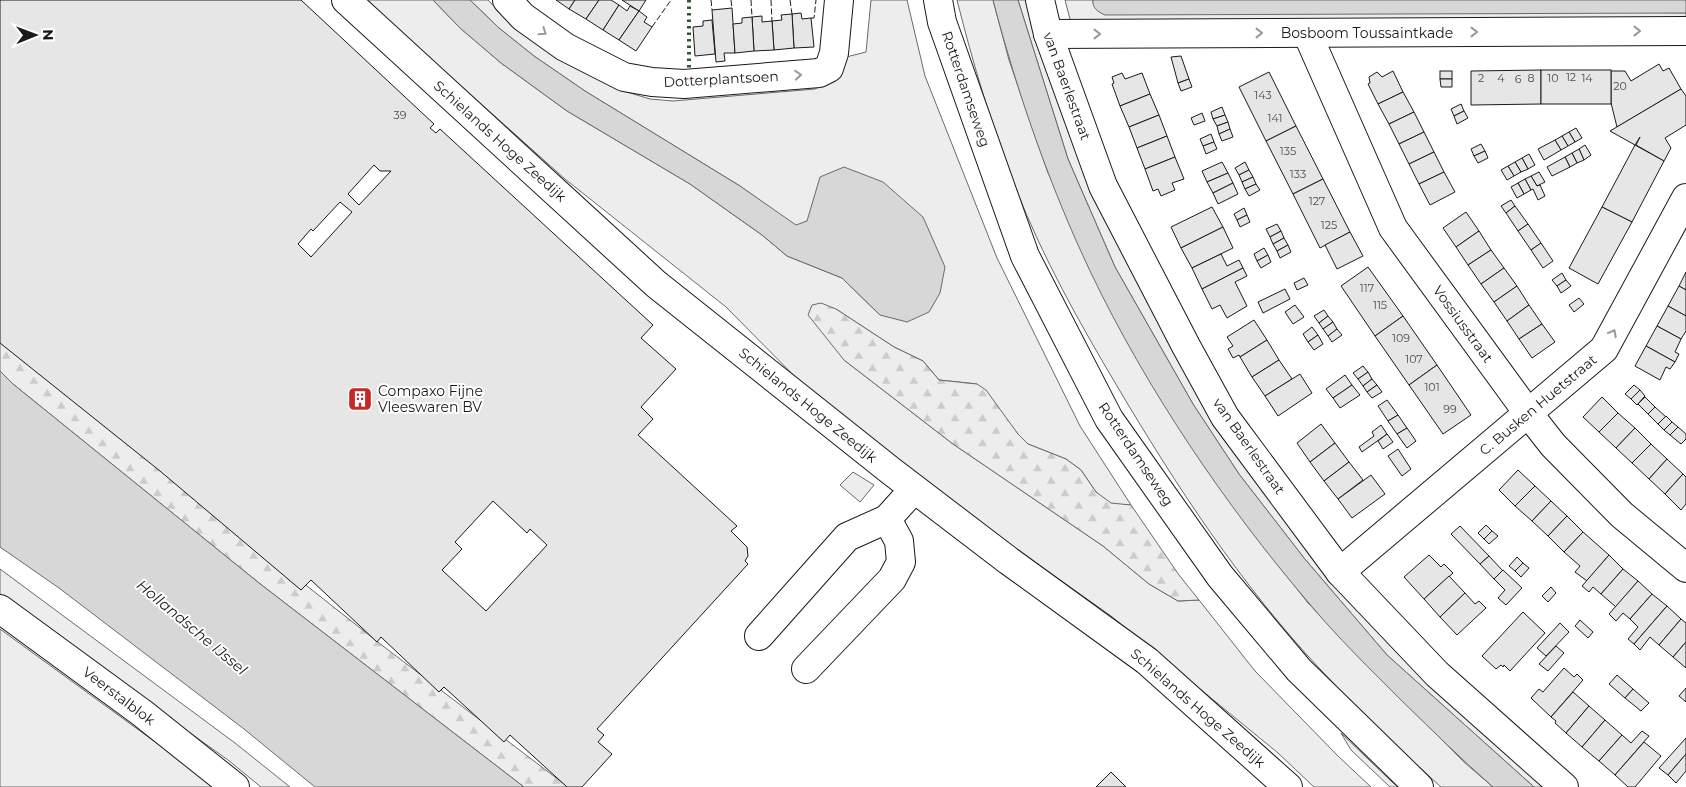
<svg xmlns="http://www.w3.org/2000/svg" width="1686" height="787" viewBox="0 0 1686 787" font-family="Montserrat,sans-serif">
<defs>
<pattern id="forest-firs" width="22" height="20" patternUnits="userSpaceOnUse" patternTransform="scale(1.25)"><rect width="22" height="20" fill="#ededed"/><path d="M5 1l3.5 6h-7zM16 11l3.5 6h-7z" fill="#cbcbcb"/></pattern>
</defs>
<rect width="100%" height="100%" fill="#fff"/>
<g fill="#ededed" stroke="#6a6a6a">
<polygon points="365,0 433,0 460,28 501,63 567,111 690,184 762,235 787,256 842,278 880,315 807,221 796,226 740,186 585,91 534,56 499,28 470,0 488,0 517,30 620,90 650,99 673,101 815,89 837,78 843,69 846,57 866,52 871,0 907,0 925,76 997,258 1080,426 1131,505 1111,504 1096,492 1081,470 1066,459 1028,444 1018,434 977,384 939,380 923,361 894,347 836,309 844,360 953,444 1103,546 1149,584 1178,601 1199,600 1255,671 1338,756 1371,787 1314,787 1278,753 1111,616 938,494 824,406 726,307 565,179"/>
<path d="M957,0H993L1009,60L1048,173L1244,521L1308,603L1371,669L1465,763L1493,787H1441C1399,749 1358,710 1320,669C1241,585 1175,484 1117,386C1079,322 1043,258 1016,189C992,127 973,64 957,0Z"/>
<polygon points="1018,0 1030,0 1103,204 1143,294 1213,415 1549,787 1534,787 1387,655 1304,558 1239,474 1193,404 1115,267 1068,159"/>
<polygon points="1065,0 1093,0 1093,3 1686,13 1686,22 1072,27"/>
<polygon points="853,472 874,485 860,502 840,485"/>
<polygon points="0,569 235,743 290,787 261,787 228,760 0,597"/>
<polygon points="0,629 217,787 0,787"/>
<polygon points="1341,733 1392,782 1398,787 1390,787 1351,750"/>
</g>
<g fill="url(#forest-firs)" stroke="#6a6a6a">
<polygon points="821,303 836,309 894,347 923,361 939,380 977,384 986,390 1018,434 1028,444 1066,459 1081,470 1096,492 1111,503 1131,505 1179,575 1199,600 1178,601 1149,584 1103,546 953,444 844,360 808,315 812,305"/>
<polygon points="0,324 241,534 383,646 568,787 524,787 259,583 13,384 0,371"/>
</g>
<g fill="#d7d7d7" stroke="#6a6a6a">
<polygon points="433,0 470,0 499,28 534,56 585,91 740,186 796,225 807,221 820,177 844,167 883,182 923,217 945,267 940,293 929,312 907,322 880,315 842,278 787,256 762,235 690,184 567,111 501,63 460,28"/>
<path d="M993,0H1018L1068,159L1115,267L1193,404L1239,474L1304,558L1387,655L1534,787H1493C1462,760 1433,731 1403,702C1371,670 1337,637 1308,602C1225,505 1146,388 1091,273C1050,187 1017,92 993,0Z"/>
<path d="M1093,0H1686V13L1105,15C1098,12 1092,8 1093,0Z"/>
<polygon points="0,371 13,384 259,583 524,787 315,787 244,729 59,588 0,547"/>
</g>
<g fill="#e6e6e6" stroke="#1a1a1a" fill-rule="evenodd">
<path d="M0,0H301L434,124L430,128L436,133L440,129L653,325L641,338L676,369L641,407L653,419L638,435L737,526L731,531L747,547L748,556L745,561L748,564L597,729L604,735L598,742L612,754L582,787H567L510,735L504,742L444,687L439,692L381,637L377,642L311,580L301,590L160,471L0,343ZM374,165L380,171H391L359,205L348,194ZM340,202L352,212L311,257L298,244L311,229L313,231ZM493,501L527,533L530,529L547,545L486,611L442,570L462,549L455,542Z"/>
<polygon points="556,0 575,0 569,9"/>
<polygon points="575,0 599,0 586,19 569,9"/>
<polygon points="599,0 611,0 619,5 603,30 586,19"/>
<polygon points="622,0 646,0 639,11"/>
<polygon points="619,5 627,11 630,6 639,11 619,40 603,30"/>
<polygon points="732,8 735,53 724,53 725,61 716,62 712,10"/>
<polygon points="639,11 647,17 644,22 652,27 636,51 619,40"/>
<polygon points="801,13 802,19 811,18 814,47 794,48 792,14"/>
<polygon points="792,14 794,48 774,50 772,21 782,20 781,15"/>
<polygon points="762,16 762,22 772,21 774,50 754,51 752,17"/>
<polygon points="752,17 754,51 735,53 733,24 742,23 742,18"/>
<polygon points="712,20 715,54 695,56 693,27 703,26 703,21"/>
<polygon points="1181,56 1189,79 1178,83 1171,57"/>
<polygon points="1659,64 1663,71 1669,68 1681,89 1617,127 1611,103 1611,71 1625,71 1631,81"/>
<polygon points="1541,70 1541,104 1471,105 1471,71"/>
<rect x="1541" y="70" width="70" height="34"/>
<polygon points="1393,71 1403,92 1378,104 1368,84 1370,83 1369,77 1377,72 1382,77"/>
<rect x="1440" y="71" width="12" height="8"/>
<polygon points="1269,72 1296,126 1266,141 1239,87"/>
<polygon points="1122,73 1125,79 1142,73 1150,94 1120,106 1112,84 1114,83 1112,77"/>
<polygon points="1189,79 1192,87 1181,91 1178,83"/>
<polygon points="1440,79 1452,79 1452,87 1441,87"/>
<polygon points="1681,89 1686,96 1686,125 1665,138 1671,148 1664,161 1636,145 1640,137 1635,145 1610,131"/>
<polygon points="1403,92 1414,112 1389,124 1378,104"/>
<polygon points="1150,94 1159,115 1129,127 1120,106"/>
<polygon points="1461,104 1464,111 1454,116 1451,109"/>
<polygon points="1222,107 1225,115 1213,119 1211,112"/>
<polygon points="1464,111 1468,118 1457,124 1454,116"/>
<polygon points="1414,112 1424,132 1399,144 1389,124"/>
<polygon points="1202,113 1205,121 1194,125 1191,118"/>
<polygon points="1159,115 1167,136 1137,148 1129,127"/>
<polygon points="1225,115 1228,122 1217,126 1213,119"/>
<polygon points="1228,122 1230,129 1219,134 1217,126"/>
<polygon points="1296,126 1323,179 1293,194 1266,141"/>
<polygon points="1576,128 1582,138 1575,142 1569,132"/>
<polygon points="1230,129 1233,137 1222,141 1219,134"/>
<polygon points="1424,132 1434,152 1409,164 1399,144"/>
<polygon points="1569,132 1575,142 1568,146 1562,136"/>
<polygon points="1211,134 1214,142 1203,146 1200,139"/>
<polygon points="1167,136 1175,157 1145,169 1137,148"/>
<polygon points="1562,136 1568,146 1561,150 1555,140"/>
<polygon points="1555,140 1561,150 1544,160 1538,149"/>
<polygon points="1214,142 1217,149 1206,154 1203,146"/>
<polygon points="1481,144 1485,151 1474,156 1471,149"/>
<polygon points="1585,145 1591,155 1584,160 1579,149"/>
<polygon points="1635,145 1664,161 1632,222 1602,207"/>
<polygon points="1579,149 1584,160 1577,163 1572,153"/>
<polygon points="1485,151 1488,158 1478,163 1474,156"/>
<polygon points="1434,152 1444,172 1419,184 1409,164"/>
<polygon points="1572,153 1577,163 1570,167 1565,157"/>
<polygon points="1529,154 1535,165 1528,169 1522,158"/>
<polygon points="1175,157 1184,179 1172,183 1175,190 1161,196 1158,189 1153,191 1145,169"/>
<polygon points="1565,157 1570,167 1552,176 1547,167"/>
<polygon points="1522,158 1528,169 1521,172 1515,162"/>
<polygon points="1222,162 1228,173 1207,182 1202,171"/>
<polygon points="1245,162 1249,170 1239,175 1235,168"/>
<polygon points="1515,162 1521,172 1514,176 1508,166"/>
<polygon points="1508,166 1514,176 1507,180 1501,170"/>
<polygon points="1249,170 1253,177 1242,182 1239,175"/>
<polygon points="1444,172 1455,192 1430,205 1419,184"/>
<polygon points="1539,172 1545,182 1537,186 1531,176"/>
<polygon points="1228,173 1233,183 1213,193 1207,182"/>
<polygon points="1531,176 1537,186 1540,185 1545,196 1538,200 1533,189 1531,190 1525,179"/>
<polygon points="1253,177 1256,184 1245,189 1242,182"/>
<polygon points="1323,179 1350,232 1320,248 1293,194"/>
<polygon points="1525,179 1531,190 1524,194 1518,183"/>
<polygon points="1233,183 1238,194 1218,204 1213,193"/>
<polygon points="1518,183 1524,194 1517,198 1511,187"/>
<polygon points="1256,184 1260,190 1249,196 1245,189"/>
<polygon points="1511,200 1515,206 1506,213 1501,206"/>
<polygon points="1515,206 1528,224 1518,231 1506,213"/>
<polygon points="1212,207 1223,227 1181,248 1171,227"/>
<polygon points="1602,207 1632,222 1598,284 1569,268"/>
<polygon points="1244,208 1247,215 1237,220 1234,214"/>
<polygon points="1466,212 1479,231 1456,247 1443,228"/>
<polygon points="1247,215 1250,222 1240,227 1237,220"/>
<polygon points="1277,224 1281,231 1270,237 1266,229"/>
<polygon points="1528,224 1541,243 1531,250 1518,231"/>
<polygon points="1223,227 1233,248 1192,268 1181,248"/>
<polygon points="1281,231 1284,238 1273,244 1270,237"/>
<polygon points="1479,231 1491,250 1468,265 1456,247"/>
<polygon points="1350,232 1363,256 1337,269 1325,245"/>
<polygon points="1284,238 1288,245 1277,251 1273,244"/>
<polygon points="1541,243 1553,261 1543,268 1531,250"/>
<polygon points="1288,245 1291,252 1280,258 1277,251"/>
<polygon points="1264,248 1268,255 1257,261 1254,254"/>
<polygon points="1491,250 1504,268 1481,284 1468,265"/>
<polygon points="1221,254 1227,266 1239,260 1243,268 1202,289 1192,268"/>
<polygon points="1268,255 1271,262 1261,268 1257,261"/>
<polygon points="1368,267 1403,316 1375,336 1341,286"/>
<polygon points="1243,268 1247,276 1235,282 1247,306 1227,318 1220,305 1212,309 1202,289"/>
<polygon points="1504,268 1517,286 1494,302 1481,284"/>
<polygon points="1686,272 1686,290 1679,286"/>
<polygon points="1562,273 1566,280 1557,286 1552,280"/>
<polygon points="1304,278 1308,285 1297,290 1294,283"/>
<polygon points="1566,280 1571,286 1561,293 1557,286"/>
<polygon points="1517,286 1529,305 1507,321 1494,302"/>
<polygon points="1679,286 1686,290 1686,316 1668,306"/>
<polygon points="1285,289 1290,299 1263,313 1258,302"/>
<polygon points="1579,298 1584,304 1574,312 1569,305"/>
<polygon points="1295,305 1304,317 1293,324 1285,312"/>
<polygon points="1529,305 1542,324 1519,339 1507,321"/>
<polygon points="1668,306 1686,316 1686,331 1681,339 1657,326"/>
<polygon points="1324,310 1328,316 1319,323 1314,316"/>
<polygon points="1328,316 1333,322 1323,329 1319,323"/>
<polygon points="1403,316 1437,365 1409,385 1375,336"/>
<polygon points="1254,320 1267,340 1240,357 1239,355 1233,358 1228,349 1233,346 1227,337"/>
<polygon points="1333,322 1337,329 1328,336 1323,329"/>
<polygon points="1542,324 1555,342 1532,358 1519,339"/>
<polygon points="1657,326 1681,339 1675,352 1679,354 1675,362 1646,346"/>
<polygon points="1312,327 1318,335 1308,342 1303,334"/>
<polygon points="1337,329 1342,335 1332,342 1328,336"/>
<polygon points="1318,335 1323,344 1314,350 1308,342"/>
<polygon points="1267,340 1279,360 1252,377 1240,357"/>
<polygon points="1646,346 1675,362 1670,369 1666,367 1660,380 1635,366"/>
<polygon points="1279,360 1292,379 1265,396 1252,377"/>
<polygon points="1437,365 1471,415 1443,434 1409,385"/>
<polygon points="1363,366 1368,372 1358,379 1353,373"/>
<polygon points="1368,372 1372,379 1363,386 1358,379"/>
<polygon points="1300,374 1312,393 1278,416 1265,396"/>
<polygon points="1345,375 1352,385 1333,398 1326,389"/>
<polygon points="1372,379 1377,385 1367,392 1363,386"/>
<polygon points="1352,385 1360,395 1340,408 1333,398"/>
<polygon points="1377,385 1382,392 1372,398 1367,392"/>
<polygon points="1634,385 1640,390 1631,399 1625,394"/>
<polygon points="1640,390 1645,396 1637,405 1631,399"/>
<polygon points="1602,397 1618,413 1599,432 1583,417"/>
<polygon points="1645,397 1655,407 1648,414 1638,404"/>
<polygon points="1387,400 1398,415 1388,421 1378,406"/>
<polygon points="1655,407 1666,417 1658,424 1648,414"/>
<polygon points="1618,413 1635,428 1616,448 1599,432"/>
<polygon points="1398,415 1407,428 1397,434 1388,421"/>
<polygon points="1666,416 1672,422 1664,430 1658,424"/>
<polygon points="1672,422 1678,427 1670,435 1664,430"/>
<polygon points="1321,424 1335,443 1310,462 1297,443"/>
<polygon points="1381,425 1387,434 1362,452 1359,447 1374,436 1372,432"/>
<polygon points="1678,427 1686,434 1686,439 1681,444 1670,435"/>
<polygon points="1407,428 1416,441 1407,448 1397,434"/>
<polygon points="1635,428 1651,444 1632,463 1616,448"/>
<polygon points="1387,434 1393,442 1383,449 1378,441"/>
<polygon points="1335,443 1349,462 1324,481 1310,462"/>
<polygon points="1651,444 1667,459 1649,479 1632,463"/>
<polygon points="1398,449 1411,469 1402,476 1388,456"/>
<polygon points="1667,459 1683,474 1665,494 1649,479"/>
<polygon points="1349,462 1363,480 1338,499 1324,481"/>
<polygon points="1518,470 1535,486 1515,506 1499,490"/>
<polygon points="1683,474 1686,477 1686,504 1681,510 1665,494"/>
<polygon points="1371,475 1385,494 1352,518 1338,499"/>
<polygon points="1535,486 1551,501 1532,521 1515,506"/>
<polygon points="1551,501 1567,516 1548,536 1532,521"/>
<polygon points="1567,516 1583,532 1564,552 1548,536"/>
<polygon points="1486,525 1492,531 1484,539 1478,533"/>
<polygon points="1460,526 1489,556 1480,564 1451,534"/>
<polygon points="1492,531 1498,536 1489,544 1484,539"/>
<polygon points="1583,532 1609,555 1587,581 1575,572 1580,566 1564,552"/>
<polygon points="1429,555 1441,567 1444,564 1453,573 1424,599 1404,577"/>
<polygon points="1609,555 1623,569 1601,594 1593,587 1589,592 1582,586"/>
<polygon points="1489,556 1503,571 1494,579 1480,564"/>
<polygon points="1517,557 1523,563 1515,571 1509,566"/>
<polygon points="1523,563 1529,568 1521,577 1515,571"/>
<polygon points="1623,569 1638,581 1616,607 1601,594"/>
<polygon points="1503,570 1522,588 1506,605 1498,598 1505,590 1494,579"/>
<polygon points="1449,576 1465,593 1440,617 1424,599"/>
<polygon points="1638,581 1652,594 1630,619 1623,613 1616,621 1609,614"/>
<polygon points="1551,587 1556,593 1548,602 1542,596"/>
<polygon points="1465,593 1475,604 1479,601 1486,608 1457,635 1440,617"/>
<polygon points="1652,594 1667,606 1634,644 1628,639 1638,627 1630,619"/>
<polygon points="1667,606 1681,619 1659,645 1650,637 1640,650 1634,644"/>
<polygon points="1523,612 1545,633 1510,671 1504,665 1503,667 1501,665 1496,669 1482,656"/>
<polygon points="1681,619 1686,623 1686,642 1673,657 1659,645"/>
<polygon points="1580,620 1593,632 1588,638 1575,626"/>
<polygon points="1560,623 1569,632 1546,656 1537,648"/>
<polygon points="1686,642 1686,668 1673,657"/>
<polygon points="1556,646 1564,653 1548,671 1539,664"/>
<polygon points="1564,668 1574,677 1577,674 1583,680 1551,717 1531,698 1539,689 1543,692"/>
<polygon points="1617,675 1633,689 1625,698 1609,684"/>
<polygon points="1686,688 1686,702 1679,696"/>
<polygon points="1633,689 1649,703 1641,711 1625,698"/>
<polygon points="1573,692 1589,706 1566,733 1555,723 1556,721 1551,717"/>
<polygon points="1589,706 1605,720 1582,747 1566,733"/>
<polygon points="1605,720 1622,735 1599,761 1582,747"/>
<polygon points="1642,731 1649,736 1615,775 1599,761 1622,735 1631,743"/>
<polygon points="1686,738 1686,754 1668,775 1659,768"/>
<polygon points="1644,742 1661,756 1635,787 1628,787 1615,775"/>
<polygon points="1686,754 1686,771 1676,783 1668,775"/>
<polygon points="1111,772 1126,787 1096,787"/>
</g>
<g fill="none" stroke-linecap="round" stroke-linejoin="round">
<defs>
<g id="minor">
<polyline points="346,0 656,284 891,471 1009,561 1147,661 1288,787"/>
<polyline points="507,0 523,17 565,47 624,77 652,82 684,84 819,73 829,68 834,53 839,0"/>
<polyline points="1040,0 1048,34 1103,186 1186,346 1225,417 1340,572 1437,674 1564,787"/>
<polyline points="1307,33 1393,228 1528,413 1553,445 1622,515 1686,568"/>
<polyline points="1048,34 1686,31"/>
<polyline points="1340,572 1604,349 1686,198"/>
<polyline points="0,609 142,713 235,787"/>
<polyline points="759,636 847,537 887,519 914,489"/>
<polyline points="806,669 892,579 901,562 899,541 887,519"/>
</g>
<polyline id="major" points="938,0 942,22 1025,256 1109,419 1220,576 1299,670 1419,787"/>
</defs>
<use href="#minor" stroke="#1a1a1a" stroke-width="30"/>
<use href="#major" stroke="#1a1a1a" stroke-width="30"/>
<use href="#minor" stroke="#fff" stroke-width="28"/>
<use href="#major" stroke="#fff" stroke-width="28"/>
<polyline stroke="#2b5a34" stroke-width="4" stroke-dasharray="2.5 4" stroke-linecap="butt" points="689,0 689,68"/>
<g stroke="#1a1a1a" stroke-width="1" stroke-dasharray="6 2.5" stroke-linecap="butt">
<polyline points="711,0 712,10"/>
<polyline points="731,0 732,8"/>
<polyline points="751,0 752,17"/>
<polyline points="771,0 772,21"/>
<polyline points="790,0 792,14"/>
<polyline points="811,18 814,18 816,0"/>
<polyline points="652,27 671,0"/>
</g>
</g>
<defs><path id="oneway-chevron" d="M-2-3.5L2.5 0L-2 3.5" fill="none" stroke-width="1.6" stroke-linecap="round" stroke-linejoin="round" transform="scale(1.25)"/></defs>
<g stroke="#989898">
<use href="#oneway-chevron" transform="translate(1637 31)"/>
<use href="#oneway-chevron" transform="translate(543 32) rotate(35)"/>
<use href="#oneway-chevron" transform="translate(1474 32)"/>
<use href="#oneway-chevron" transform="translate(1259 33)"/>
<use href="#oneway-chevron" transform="translate(1097 34)"/>
<use href="#oneway-chevron" transform="translate(798 75) rotate(-5)"/>
<use href="#oneway-chevron" transform="translate(1613 333) rotate(-62)"/>
</g>
<defs>
<symbol id="building-square" viewBox="-11 -11 22 22"><rect x="-9" y="-9" width="18" height="18" rx="4" fill="#c62828" stroke="#fff"/><path d="M-4-6H4V6H1V3H-1V6H-4ZM-2.5-4.3h1.7v1.8h-1.7ZM.8-4.3h1.7v1.8H.8ZM-2.5-1h1.7V.8h-1.7ZM.8-1h1.7V.8H.8Z" fill="#fff"/></symbol>
</defs>
<g fill-rule="evenodd">
<use href="#building-square" x="346" y="385" width="28" height="28"/>
</g>
<g text-anchor="middle" dominant-baseline="central" stroke-width="4" stroke-linejoin="round" paint-order="stroke">
<g font-size="11" fill="#4d4d4d">
<text x="1571" y="77">12</text>
<text x="1481" y="78">2</text>
<text x="1501" y="78">4</text>
<text x="1531" y="78">8</text>
<text x="1553" y="78">10</text>
<text x="1587" y="78">14</text>
<text x="1518" y="79">6</text>
<text x="1620" y="86">20</text>
<text x="1263" y="95">143</text>
<text x="400" y="115">39</text>
<text x="1275" y="118">141</text>
<text x="1288" y="151">135</text>
<text x="1298" y="174">133</text>
<text x="1317" y="201">127</text>
<text x="1329" y="225">125</text>
<text x="1367" y="288">117</text>
<text x="1380" y="305">115</text>
<text x="1401" y="338">109</text>
<text x="1414" y="359">107</text>
<text x="1432" y="387">101</text>
<text x="1450" y="409">99</text>
</g>
<g font-size="14" fill="#1a1a1a" stroke="#fff">
<text x="1367" y="33">Bosboom Toussaintkade</text>
<text transform="translate(721 79) rotate(-3)">Dotterplantsoen</text>
<text transform="translate(1067 86) rotate(70)">van Baerlestraat</text>
<text transform="translate(966 89) rotate(71)">Rotterdamseweg</text>
<text transform="translate(500 141) rotate(42)">Schielands Hoge Zeedijk</text>
<text transform="translate(1463 324) rotate(54)">Vossiusstraat</text>
<text transform="translate(808 405) rotate(39)">Schielands Hoge Zeedijk</text>
<text transform="translate(1538 405) rotate(-40)">C. Busken Huetstraat</text>
<text transform="translate(1249 446) rotate(55)">van Baerlestraat</text>
<text transform="translate(1136 454) rotate(56)">Rotterdamseweg</text>
<text transform="translate(119 696) rotate(37)">Veerstalblok</text>
<text transform="translate(1198 708) rotate(41)">Schielands Hoge Zeedijk</text>
</g>
<g font-size="14" fill="#1a1a1a" stroke="#fff" text-anchor="start">
<text x="378" y="391">Compaxo Fijne<tspan x="378" dy="16">Vleeswaren BV</tspan></text>
</g>
<g font-size="15" font-style="italic" fill="#1a1a1a" stroke="#fff">
<text transform="translate(192 627) rotate(40)">Hollandsche IJssel</text>
</g>
</g>
<g transform="translate(35 35) rotate(89)" stroke="#ffffff" stroke-width="4" paint-order="stroke">
<path d="M0-4L9 19L0 12L-9 19Z" fill="#1a1a1a"/>
<text y="-8" font-size="14" font-weight="bold" text-anchor="middle" fill="#1a1a1a">N</text>
</g>
</svg>
